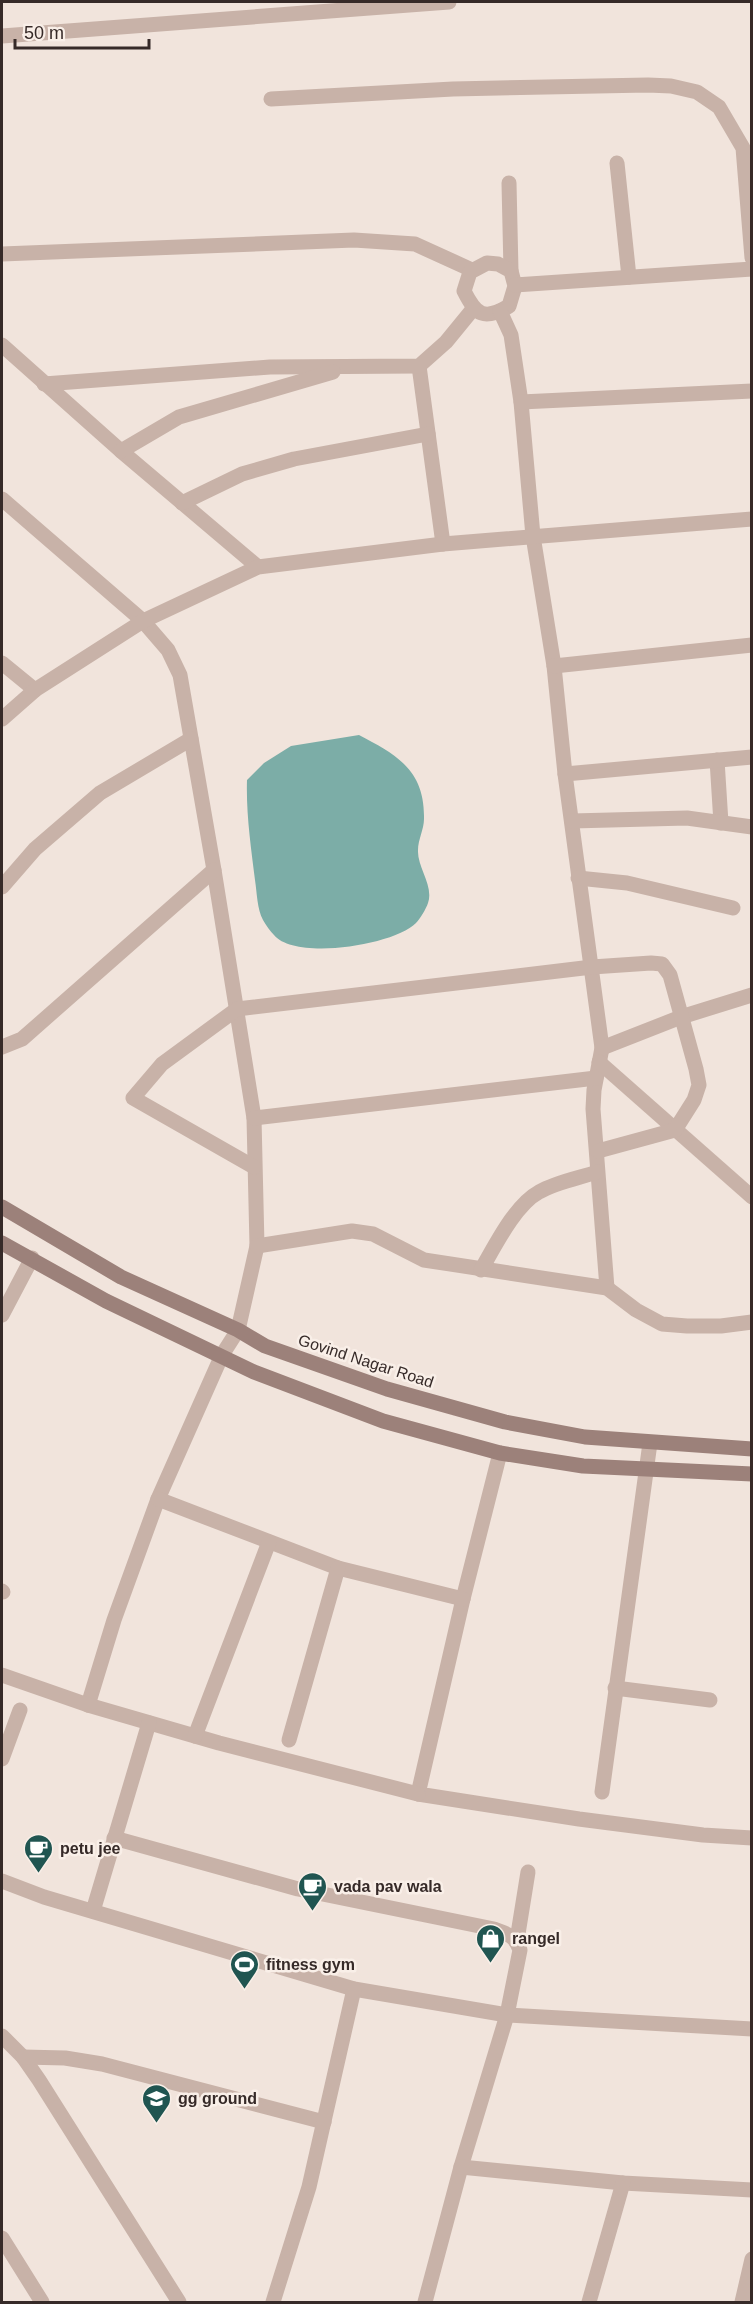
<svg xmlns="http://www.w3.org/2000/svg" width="753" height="2304" viewBox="0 0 753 2304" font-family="Arial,sans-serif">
<rect width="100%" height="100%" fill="#f1e4dc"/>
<path fill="#7cada7" d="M359,735C397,755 425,770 424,819C424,829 418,840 418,850C417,867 434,886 428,903C426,909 420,919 416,923C395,945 295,961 274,935C270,931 266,925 263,920C257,909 257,893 255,880C251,847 246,814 247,780L264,763L291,746Z"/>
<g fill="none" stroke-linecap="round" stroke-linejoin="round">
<g stroke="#c8b2a8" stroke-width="15">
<polyline points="2,36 449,2"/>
<polyline points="271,99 453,89 648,85 671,86 697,92 719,107 743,148 752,258"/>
<polyline points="617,163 629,277"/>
<polyline points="509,183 511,271"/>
<polyline points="2,254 354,240 415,244 472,270"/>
<path d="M487,263L498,264L511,271L515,286L509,306C484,321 476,315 464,291L470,272Z"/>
<polyline points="515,285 752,269"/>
<polyline points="500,311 511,335 521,402 533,536 554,666 565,774 602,1048 594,1090 593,1109 607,1288"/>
<polyline points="2,345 121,451 258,567"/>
<polyline points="419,366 443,544"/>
<polyline points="44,384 270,367 419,366 446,342 473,309"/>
<polyline points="521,402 752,391"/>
<polyline points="121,451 179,417 333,372"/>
<polyline points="2,499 143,621 168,650 180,675 214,870 254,1118 257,1246 238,1330 222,1355 158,1499 114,1620 88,1705"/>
<polyline points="182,503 242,474 294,459 428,434"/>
<polyline points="2,663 35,690"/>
<polyline points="554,666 752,645"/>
<polyline points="2,719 35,690 143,621 258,567 443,544 752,519"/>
<polyline points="717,760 721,823"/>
<polyline points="565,774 752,757"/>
<polyline points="572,821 687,818 752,827"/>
<polyline points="578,878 627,883 733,908"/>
<polyline points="2,887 35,849 100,793 191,739"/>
<polyline points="2,1047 22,1039 214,870"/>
<polyline points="602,1048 681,1017 752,995"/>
<polyline points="599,1062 752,1197"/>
<polyline points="254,1118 596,1078"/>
<polyline points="254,1167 133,1098 162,1064 237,1009 592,967 651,963 662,964 670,975 696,1069 699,1085 694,1100 675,1130 598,1151"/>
<polyline points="257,1246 352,1231 373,1234 424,1260 607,1288 636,1310 662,1324 687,1326 721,1326 752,1322"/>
<path d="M481,1270C495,1246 515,1205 539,1192C556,1182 579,1178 597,1172"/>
<polyline points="2,1315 32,1258"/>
<polyline points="500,1453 463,1599 418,1794 579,1819 703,1835 752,1838"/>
<polyline points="158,1499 338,1568 463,1599"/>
<polyline points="2,1591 3,1592"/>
<polyline points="2,1675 88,1705 219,1743 418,1794"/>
<polyline points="615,1688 710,1700"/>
<polyline points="195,1736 269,1542"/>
<polyline points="289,1740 338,1568"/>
<polyline points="2,1759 20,1710"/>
<polyline points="602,1792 650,1443"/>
<path d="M114,1838L298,1889L494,1929C507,1934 515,1935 520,1950L507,2015L461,2167L425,2302"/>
<polyline points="2,1881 44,1897 354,1989 507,2015 752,2029"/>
<polyline points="93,1911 149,1723"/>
<polyline points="517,1940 528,1872"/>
<polyline points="2,2036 23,2057 39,2080 179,2302"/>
<polyline points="23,2057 65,2058 102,2064 324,2122"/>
<polyline points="461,2167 623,2183 752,2190"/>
<polyline points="2,2238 42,2302"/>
<polyline points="273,2302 309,2187 354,1989"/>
<polyline points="589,2302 623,2183"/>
<polyline points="742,2302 752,2259"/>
</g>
<g stroke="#9c817a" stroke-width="15">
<polyline points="2,1207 121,1277 238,1330 265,1346 387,1389 505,1422 585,1437 752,1449"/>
<polyline points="2,1243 106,1301 254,1372 383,1421 500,1453 583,1466 752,1474"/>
</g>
</g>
<defs>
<symbol id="cafe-pin" viewBox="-11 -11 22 30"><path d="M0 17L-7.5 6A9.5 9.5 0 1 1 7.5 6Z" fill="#205551" stroke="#f9efe8"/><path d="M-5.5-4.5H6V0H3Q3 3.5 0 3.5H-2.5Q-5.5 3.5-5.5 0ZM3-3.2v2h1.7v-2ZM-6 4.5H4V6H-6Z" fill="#fff"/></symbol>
<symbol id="shop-pin" viewBox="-11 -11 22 30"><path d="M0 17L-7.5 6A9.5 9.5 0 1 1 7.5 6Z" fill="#205551" stroke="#f9efe8"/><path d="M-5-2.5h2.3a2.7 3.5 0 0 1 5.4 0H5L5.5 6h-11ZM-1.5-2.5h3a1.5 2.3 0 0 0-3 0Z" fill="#fff"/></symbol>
<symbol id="stadium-pin" viewBox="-11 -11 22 30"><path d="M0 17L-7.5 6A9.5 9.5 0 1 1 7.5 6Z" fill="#205551" stroke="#f9efe8"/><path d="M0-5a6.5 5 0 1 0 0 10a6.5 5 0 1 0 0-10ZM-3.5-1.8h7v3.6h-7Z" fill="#fff"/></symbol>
<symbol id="school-pin" viewBox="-11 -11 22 30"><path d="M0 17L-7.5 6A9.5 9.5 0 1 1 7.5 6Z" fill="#205551" stroke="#f9efe8"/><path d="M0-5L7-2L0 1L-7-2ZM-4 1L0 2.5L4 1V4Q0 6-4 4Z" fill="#fff"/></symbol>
</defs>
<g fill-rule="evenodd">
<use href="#cafe-pin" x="22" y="1832" width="33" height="45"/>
<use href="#cafe-pin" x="296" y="1870" width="33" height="45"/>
<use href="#shop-pin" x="474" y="1922" width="33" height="45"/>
<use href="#stadium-pin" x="228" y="1948" width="33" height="45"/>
<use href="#school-pin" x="140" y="2082" width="33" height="45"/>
</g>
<g text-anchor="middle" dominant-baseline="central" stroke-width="5" stroke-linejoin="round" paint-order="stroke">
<g font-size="16" fill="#362a28" stroke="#f9efe8">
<text transform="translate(366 1361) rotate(18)">Govind Nagar Road</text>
</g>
<g font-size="16" font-weight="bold" fill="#362a28" stroke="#f9efe8" text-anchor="start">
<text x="60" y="1848">petu jee</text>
<text x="334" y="1886">vada pav wala</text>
<text x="512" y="1938">rangel</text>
<text x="266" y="1964">fitness gym</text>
<text x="178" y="2098">gg ground</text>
</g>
</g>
<rect width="753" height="2304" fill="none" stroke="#362a28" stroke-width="6"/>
<path d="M15 39v9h134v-9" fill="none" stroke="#362a28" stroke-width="3"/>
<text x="24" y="39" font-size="18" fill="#362a28" stroke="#f9efe8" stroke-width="4.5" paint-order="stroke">50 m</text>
</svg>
